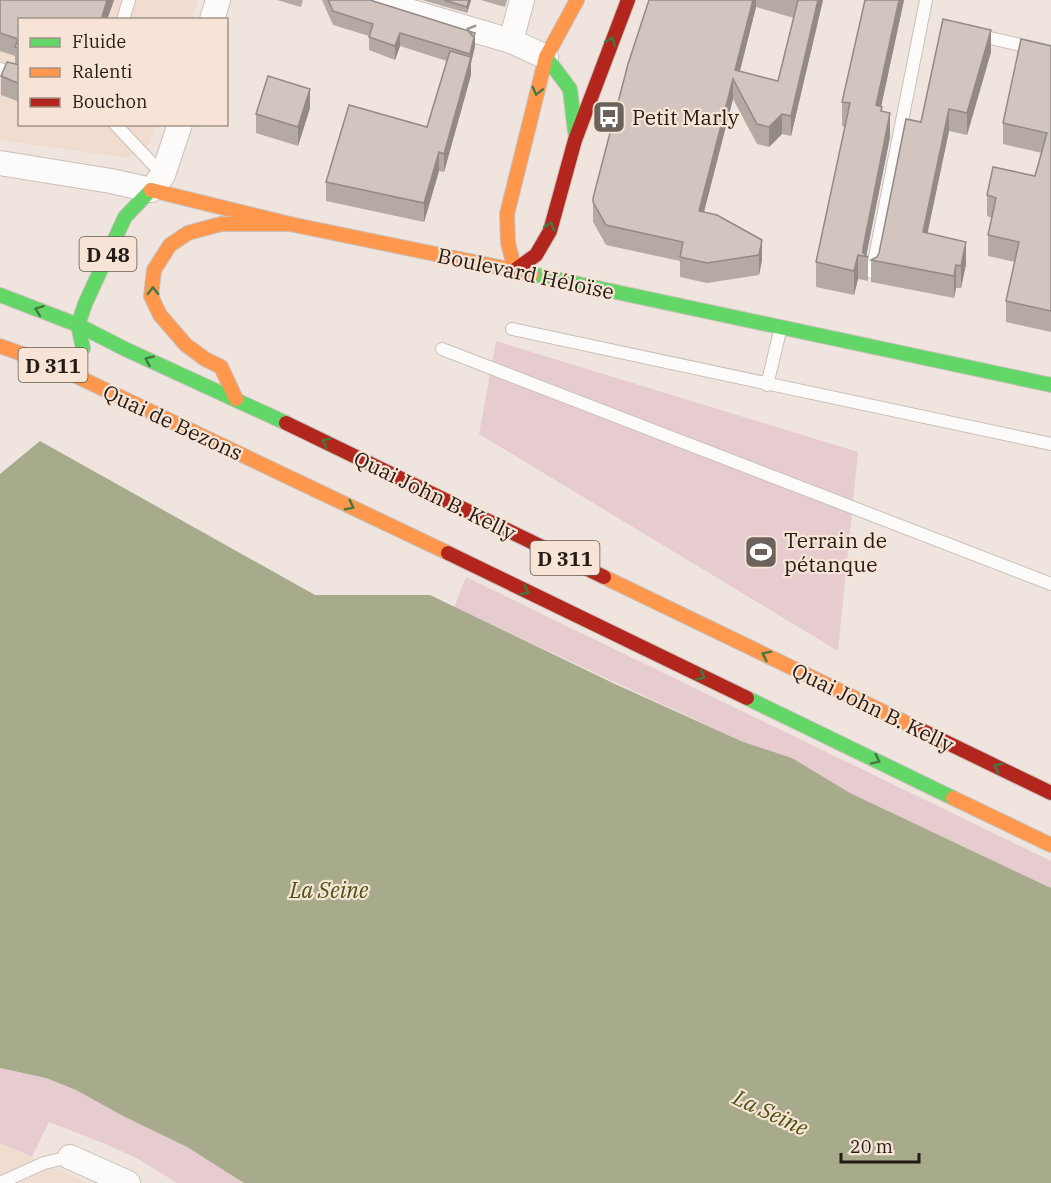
<svg xmlns="http://www.w3.org/2000/svg" width="1051" height="1183" viewBox="0 0 1051 1183" font-family="'IBM Plex Serif',serif">
<rect width="100%" height="100%" fill="#f0e5de"/>
<g fill="#f1ddcf">
<polygon points="0,0 198,0 192,19 20,20 20,124 156,125 149,145 128,158 0,140"/>
<polygon points="0,1144 3,1144 87,1183 0,1183"/>
</g>
<g fill="#e6cccf">
<polygon points="496,341 858,452 838,651 479,434"/>
<polygon points="466,577 1051,861 1051,888 850,793 792,758 741,741 454,607"/>
<polygon points="0,1068 46,1078 76,1090 123,1116 187,1147 244,1183 177,1183 138,1159 108,1145 49,1122 32,1157 0,1143"/>
</g>
<polygon fill="#a7ab8c" points="40,441 315,595 430,595 615,684 741,741 792,758 850,793 1051,888 1051,1183 244,1183 187,1147 123,1116 76,1090 46,1078 0,1068 0,474"/>
<g fill="none" stroke-linecap="round" stroke-linejoin="round">
<defs>
<g id="lane">
<polyline points="123,20 129,0"/>
<polyline points="977,35 1051,52"/>
<polyline points="0,69 20,76"/>
<polyline points="115,124 163,175"/>
<polyline points="872,272 926,0"/>
<polyline points="512,329 1051,444"/>
<polyline points="442,349 1051,584"/>
<polyline points="767,385 781,327"/>
<polyline points="0,1183 44,1163 70,1157"/>
</g>
<g id="street">
<polyline points="371,0 511,41 546,57"/>
<polyline points="212,20 218,0"/>
<polyline points="511,41 522,0"/>
<polyline points="0,163 111,181 151,190 163,175 180,124"/>
<polyline points="70,1157 128,1183"/>
</g>
<g id="fast">
<polyline points="546,57 570,89 575,132"/>
<polyline points="532,274 1051,385"/>
<polyline points="0,295 78,325 125,349 286,423"/>
<polyline points="83,348 78,325 85,304 125,217 151,190"/>
<polyline points="747,698 953,798"/>
</g>
<g id="slow">
<polyline points="151,190 290,224 532,274"/>
<polyline points="515,270 508,243 507,214 546,57 577,0"/>
<polyline points="0,346 53,365 448,553"/>
<polyline points="236,399 221,367 205,359 186,345 160,315 151,296 154,270 170,245 188,233 221,224 290,224"/>
<polyline points="604,577 923,731"/>
<polyline points="953,798 1051,845"/>
</g>
<g id="jam">
<polyline points="515,270 536,255 550,231 575,140 628,0"/>
<polyline points="286,423 604,577"/>
<polyline points="448,553 747,698"/>
<polyline points="923,731 1051,793"/>
</g>
</defs>
<use href="#lane" stroke="#c8c0ba" stroke-width="14"/>
<use href="#street" stroke="#c8c0ba" stroke-width="26"/>
<use href="#fast" stroke="#c8c0ba" stroke-width="16"/>
<use href="#slow" stroke="#c8c0ba" stroke-width="16"/>
<use href="#jam" stroke="#c8c0ba" stroke-width="16"/>
<use href="#lane" stroke="#fdfbfa" stroke-width="12"/>
<use href="#street" stroke="#fdfbfa" stroke-width="24"/>
<use href="#fast" stroke="#63d668" stroke-width="14"/>
<use href="#slow" stroke="#ff974d" stroke-width="14"/>
<use href="#jam" stroke="#b3261e" stroke-width="14"/>
</g>
<g fill="#b5a9a4" fill-rule="evenodd">
<polygon points="0,0 114,0 107,20 20,20 20,102 1,95 1,76 15,64 15,56 0,51"/>
<polygon points="277,0 303,0 301,7"/>
<polygon points="322,0 371,0 475,46 471,63 471,75 444,172 439,171 424,222 326,201 326,182 427,127 447,61 400,46 395,60 369,50 369,36 333,25"/>
<polygon points="422,0 471,0 467,13"/>
<polygon points="481,0 507,0 505,7"/>
<path d="M649,0H823L791,136L782,134L769,147L757,144L733,99L704,212L762,240V260L759,275L707,283L680,277V261L606,245L593,222V198ZM756,7L794,18L778,81L740,71Z"/>
<polygon points="904,0 881,107 890,137 866,255 868,257 868,281 858,279 854,295 816,287 816,262 845,127 842,126 842,102"/>
<polygon points="1051,46 1051,332 1006,322 1006,301 1015,262 988,256 988,235 992,218 987,216 987,195 1035,176 1042,153 1003,144 1003,123"/>
<polygon points="991,52 967,135 949,131 927,233 966,264 961,288 956,288 954,298 871,282 871,260 877,257 879,253 921,122"/>
<polygon points="310,108 298,146 256,133 256,114"/>
</g>
<g fill="#938986">
<polygon points="107,0 114,0 107,20 101,20"/>
<polygon points="469,0 471,0 467,13 467,7"/>
<polygon points="753,0 756,0 756,7 736,86 735,70"/>
<polygon points="818,0 823,0 791,136 791,116"/>
<polygon points="899,0 904,0 876,130 876,105"/>
<polygon points="991,30 991,52 967,135 967,113"/>
<polygon points="400,33 400,46 395,60 395,46"/>
<polygon points="475,33 475,46 471,63 471,75 444,172 444,154 470,61 470,54"/>
<polygon points="733,79 733,99 699,231 699,211"/>
<polygon points="310,89 310,108 298,146 298,127"/>
<polygon points="949,109 949,131 923,255 923,232"/>
<polygon points="890,113 890,137 866,257 863,256 863,248"/>
<polygon points="782,114 782,134 769,147 769,127"/>
<polygon points="439,152 439,171 424,222 424,203"/>
<polygon points="762,240 762,260 759,275 759,255"/>
<polygon points="966,242 966,264 961,288 961,266"/>
<polygon points="858,255 858,279 854,295 854,271"/>
<polygon points="956,265 956,288 954,298 954,276"/>
</g>
<g fill="#d2c4bf" stroke="#938986" stroke-width="1.5">
<polygon points="0,0 107,0 101,20 20,20 20,49 15,47 18,39 0,33"/>
<polygon points="328,0 370,0 475,33 470,54 400,33 395,46 369,37 373,24 333,11"/>
<polygon points="444,0 469,0 467,7"/>
<polygon points="649,0 753,0 735,70 778,81 798,0 818,0 791,116 782,114 769,127 757,124 733,79 699,211 717,215 762,240 759,255 707,263 680,257 683,242 606,225 593,202 593,198 628,64"/>
<polygon points="865,0 899,0 876,105 882,107 881,111 890,113 863,248 863,253 868,257 858,255 854,271 816,262 850,103 842,102"/>
<polygon points="943,19 991,30 967,113 949,109 923,232 966,242 961,266 956,265 954,276 871,260 877,257 879,253 906,119 921,122"/>
<polygon points="1021,39 1051,46 1051,311 1006,301 1019,242 988,235 996,198 987,195 993,167 1035,176 1047,133 1003,123"/>
<polygon points="450,51 471,57 444,154 439,152 424,203 326,182 349,105 427,127"/>
<polygon points="7,62 20,65 20,84 1,76"/>
<polygon points="268,76 310,89 298,127 256,114"/>
</g>
<defs><path id="oneway-chevron" d="M-2-3.5L2.5 0L-2 3.5" fill="none" stroke-width="1.6" stroke-linecap="round" stroke-linejoin="round" transform="scale(1.5)"/></defs>
<use stroke="#9b9793" href="#oneway-chevron" transform="translate(471 30) rotate(-164)"/>
<g stroke="#43793f">
<use href="#oneway-chevron" transform="translate(611 41) rotate(-69)"/>
<use href="#oneway-chevron" transform="translate(537 91) rotate(104)"/>
<use href="#oneway-chevron" transform="translate(550 226) rotate(-71)"/>
<use href="#oneway-chevron" transform="translate(153 291) rotate(-91)"/>
<use href="#oneway-chevron" transform="translate(39 310) rotate(-159)"/>
<use href="#oneway-chevron" transform="translate(149 360) rotate(-156)"/>
<use href="#oneway-chevron" transform="translate(326 442) rotate(-154)"/>
<use href="#oneway-chevron" transform="translate(350 506) rotate(26)"/>
<use href="#oneway-chevron" transform="translate(525 591) rotate(26)"/>
<use href="#oneway-chevron" transform="translate(766 655) rotate(-154)"/>
<use href="#oneway-chevron" transform="translate(701 676) rotate(26)"/>
<use href="#oneway-chevron" transform="translate(876 760) rotate(26)"/>
<use href="#oneway-chevron" transform="translate(998 767) rotate(-154)"/>
</g>
<defs>
<symbol id="bus-square" viewBox="-11 -11 22 22"><rect x="-9" y="-9" width="18" height="18" rx="4" fill="#6b625c" stroke="#f8e4d6"/><path d="M-5-6H5V4H4V6H2V4H-2V6H-4V4H-5ZM-3.5-4V0h7V-4ZM-3.5 1.2v1.5H-2V1.2ZM2 1.2v1.5H3.5V1.2Z" fill="#fff"/></symbol>
<symbol id="stadium-square" viewBox="-11 -11 22 22"><rect x="-9" y="-9" width="18" height="18" rx="4" fill="#6b625c" stroke="#f8e4d6"/><path d="M0-5a6.5 5 0 1 0 0 10a6.5 5 0 1 0 0-10ZM-3.5-1.8h7v3.6h-7Z" fill="#fff"/></symbol>
</defs>
<g fill-rule="evenodd">
<use href="#bus-square" x="590" y="98" width="38" height="38"/>
<use href="#stadium-square" x="742" y="533" width="38" height="38"/>
</g>
<g text-anchor="middle" dominant-baseline="central" stroke-width="4.5" stroke-linejoin="round" paint-order="stroke">
<g fill="#f8e4d6" stroke="#635850" stroke-width="1.5">
<rect x="79.5" y="237" width="57" height="34" rx="4.5"/>
<rect x="18.5" y="348" width="69" height="34" rx="4.5"/>
<rect x="530.5" y="541" width="69" height="34" rx="4.5"/>
</g>
<g font-size="20" font-weight="bold" fill="#231c16">
<text x="108" y="254">D 48</text>
<text x="53" y="365">D 311</text>
<text x="565" y="558">D 311</text>
</g>
<g font-size="21" fill="#231c16" stroke="#f8e4d6" text-anchor="start">
<text x="632" y="117">Petit Marly</text>
<text x="784" y="540">Terrain de<tspan x="784" dy="24">pétanque</tspan></text>
</g>
<g font-size="21" fill="#231c16" stroke="#f8e4d6">
<text transform="translate(526 273) rotate(12)">Boulevard Héloïse</text>
<text transform="translate(173 422) rotate(25)">Quai de Bezons</text>
<text transform="translate(435 495) rotate(26)">Quai John B. Kelly</text>
<text transform="translate(873 707) rotate(26)">Quai John B. Kelly</text>
</g>
<g font-size="22" font-style="italic" fill="#485310" stroke="#f8e4d6">
<text x="329" y="889">La Seine</text>
<text transform="translate(771 1112) rotate(25)">La Seine</text>
</g>
</g>
<rect x="18" y="18" width="210" height="108" fill="#f8e4d6" stroke="#a39489" stroke-width="1.5"/>
<rect x="30" y="38" width="30" height="9" fill="#63d668" stroke="#a39489" stroke-width="1.5"/>
<text x="72" y="48" font-size="18" fill="#231c16">Fluide</text>
<rect x="30" y="68" width="30" height="9" fill="#ff974d" stroke="#a39489" stroke-width="1.5"/>
<text x="72" y="78" font-size="18" fill="#231c16">Ralenti</text>
<rect x="30" y="98" width="30" height="9" fill="#b3261e" stroke="#a39489" stroke-width="1.5"/>
<text x="72" y="108" font-size="18" fill="#231c16">Bouchon</text>
<path d="M841 1153v9h78v-9" fill="none" stroke="#231c16" stroke-width="3"/>
<text x="850" y="1153" font-size="18" fill="#231c16" stroke="#f8e4d6" stroke-width="4.5" paint-order="stroke">20 m</text>
</svg>
